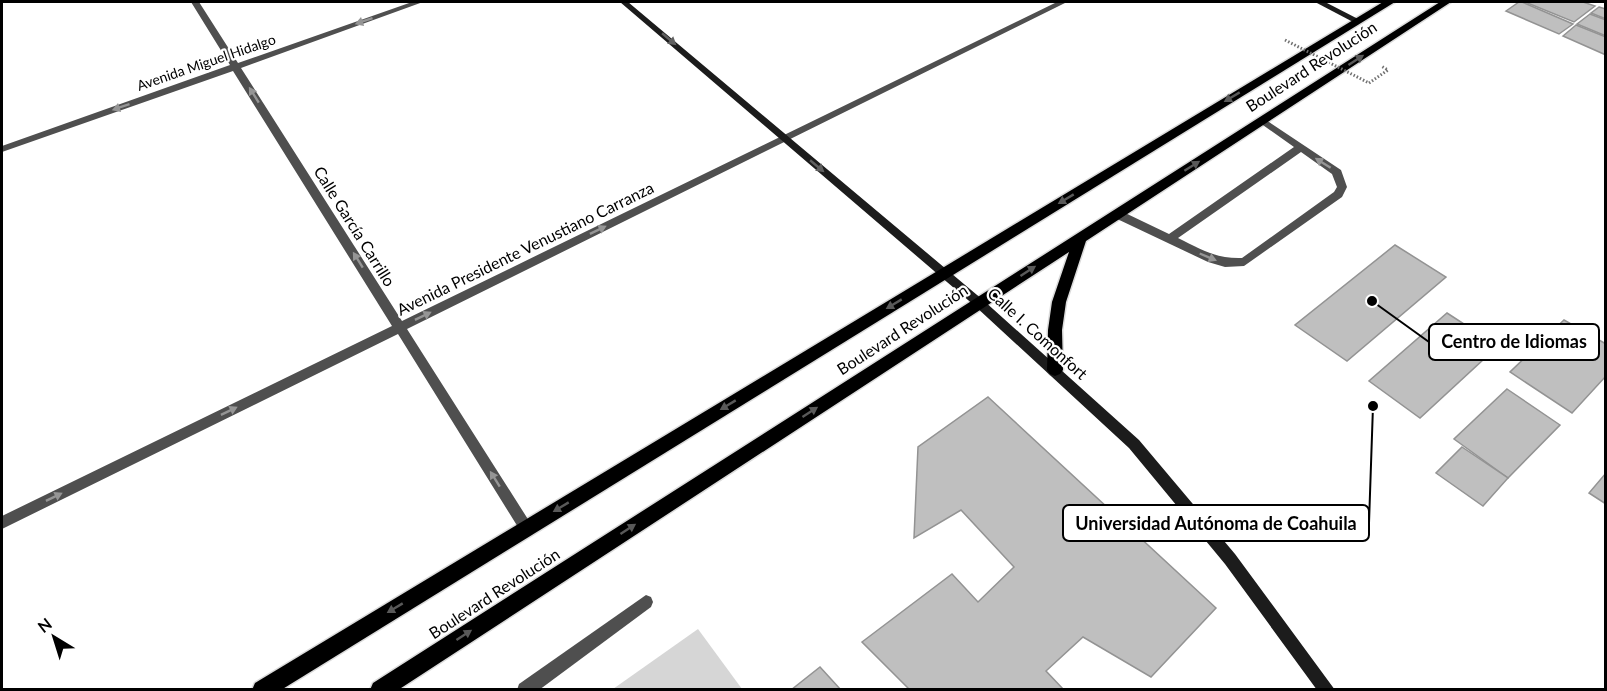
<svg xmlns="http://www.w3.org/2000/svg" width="1607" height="691" viewBox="0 0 1607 691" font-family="Lato,sans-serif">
<rect width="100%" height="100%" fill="#fff"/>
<polygon fill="#d6d6d6" points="698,629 742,689 613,689"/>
<g fill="#bfbfbf" stroke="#939393" stroke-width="1.5">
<polygon points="1519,2 1522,2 1573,24 1559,34 1506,11"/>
<polygon points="1525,2 1583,2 1595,6 1574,22"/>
<polygon points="1599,7 1606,9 1606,19 1591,13"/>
<polygon points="1590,14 1606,20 1606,36 1577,24"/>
<polygon points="1576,25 1606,37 1606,55 1563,36"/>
<polygon points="1395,245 1446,277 1347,361 1295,325"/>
<polygon points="1447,313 1498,346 1420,418 1369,381"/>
<polygon points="1564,320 1606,344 1606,376 1572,413 1510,372"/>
<polygon points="1507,389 1560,425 1508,478 1454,439"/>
<polygon points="988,397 1216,608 1151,677 1083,637 1046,671 1064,690 910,690 862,642 952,574 978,602 1014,567 961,510 914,538 918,447"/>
<polygon points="1462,447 1508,478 1483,506 1436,473"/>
<polygon points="1606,473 1606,504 1589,493"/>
<polygon points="820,667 841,690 791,690"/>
</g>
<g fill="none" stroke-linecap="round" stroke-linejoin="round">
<defs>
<g id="primary">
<polygon points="1383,2 1395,2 281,690 252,690 255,683"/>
<polygon points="1440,2 1451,2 1086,241 1066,302 1062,330 1063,370 1060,374 1055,376 1050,374 1047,370 1048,330 1052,302 1069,252 398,690 370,690 373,683"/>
</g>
</defs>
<use href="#primary" stroke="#dbdbdb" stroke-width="3"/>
<polyline stroke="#717171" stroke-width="3" stroke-dasharray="1.5 2" stroke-linecap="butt" points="1369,83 1388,70 1381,66"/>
<g fill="#4f4f4f" fill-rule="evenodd">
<path d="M1263,118L1341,170L1347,187L1342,197L1244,266L1225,267L1208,262L1113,217L1112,214L1113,211H1121L1169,234L1294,147L1260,123V119ZM1301,152L1332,174L1337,187L1334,192L1242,258C1216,259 1200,249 1178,238Z"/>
<polygon points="646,595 651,597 653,602 651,607 539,690 517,690 519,684"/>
</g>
<polygon fill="#4f4f4f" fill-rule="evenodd" points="191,2 199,2 238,63 412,2 423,2 241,68 402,321 1057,2 1067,2 407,329 531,524 533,528 531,532 526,534 521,532 398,334 2,529 2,516 392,326 233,71 2,152 2,146 230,65"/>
<g fill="#1c1c1c" fill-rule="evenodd">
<polygon points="620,2 628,2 983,300 1139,440 1235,554 1335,690 1317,690 1225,564 1129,448 975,306"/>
<polygon points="1315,2 1325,2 1362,21 1355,23"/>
</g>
<use href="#primary" fill="#000" fill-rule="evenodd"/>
<polyline stroke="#717171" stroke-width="3" stroke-dasharray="1.5 2" stroke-linecap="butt" points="1285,40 1369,83"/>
</g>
<defs><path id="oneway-solid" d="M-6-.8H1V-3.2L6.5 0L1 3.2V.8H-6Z" transform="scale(1.5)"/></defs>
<g fill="#959595">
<use href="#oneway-solid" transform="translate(364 21) rotate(161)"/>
<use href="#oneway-solid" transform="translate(254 95) rotate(-122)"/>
<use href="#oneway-solid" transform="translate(121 107) rotate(161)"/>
<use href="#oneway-solid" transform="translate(1323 163) rotate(-148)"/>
<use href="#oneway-solid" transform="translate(598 230) rotate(-26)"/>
<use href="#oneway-solid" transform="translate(1208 257) rotate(23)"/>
<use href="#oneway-solid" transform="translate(358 260) rotate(-122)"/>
<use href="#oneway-solid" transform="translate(423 316) rotate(-26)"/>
<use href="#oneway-solid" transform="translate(229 411) rotate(-26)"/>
<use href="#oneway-solid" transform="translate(495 479) rotate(-122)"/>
<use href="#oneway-solid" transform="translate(54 497) rotate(-26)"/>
</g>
<g fill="#606060">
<use href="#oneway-solid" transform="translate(669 39) rotate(40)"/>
<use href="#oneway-solid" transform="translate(817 166) rotate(40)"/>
</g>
<g fill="#595959">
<use href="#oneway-solid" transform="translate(1356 60) rotate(-33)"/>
<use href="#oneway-solid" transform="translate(1232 97) rotate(149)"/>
<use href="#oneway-solid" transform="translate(1192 166) rotate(-32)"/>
<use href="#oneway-solid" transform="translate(1066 199) rotate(149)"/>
<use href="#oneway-solid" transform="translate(1028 271) rotate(-33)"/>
<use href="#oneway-solid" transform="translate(894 304) rotate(149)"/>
<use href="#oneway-solid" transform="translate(728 405) rotate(149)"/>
<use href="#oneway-solid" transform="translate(810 412) rotate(-33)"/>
<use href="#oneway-solid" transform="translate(561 507) rotate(149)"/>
<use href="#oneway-solid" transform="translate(628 529) rotate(-33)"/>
<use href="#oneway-solid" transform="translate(395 608) rotate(149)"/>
<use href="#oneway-solid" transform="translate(464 635) rotate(-33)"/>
</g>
<g text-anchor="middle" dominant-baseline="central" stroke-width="4.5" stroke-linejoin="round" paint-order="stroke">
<g font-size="14" fill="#000" stroke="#fff">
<text transform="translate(206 62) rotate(-19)">Avenida Miguel Hidalgo</text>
</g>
<g font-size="16" fill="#000" stroke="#fff">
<text transform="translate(1311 66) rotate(-33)">Boulevard Revolución</text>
<text transform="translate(355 226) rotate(58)">Calle García Carrillo</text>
<text transform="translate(525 248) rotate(-26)">Avenida Presidente Venustiano Carranza</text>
<text transform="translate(902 329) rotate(-33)">Boulevard Revolución</text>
<text transform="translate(1038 333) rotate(42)">Calle I. Comonfort</text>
<text transform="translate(494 593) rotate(-33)">Boulevard Revolución</text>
</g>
</g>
<path fill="none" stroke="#000" stroke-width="2" d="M1372 301L1429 342M1373 406L1369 523"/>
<g fill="#000" stroke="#fff" stroke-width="2">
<circle cx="1372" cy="301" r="6"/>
<circle cx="1373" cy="406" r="6"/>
</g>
<g fill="#fff" stroke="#000" stroke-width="2">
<rect x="1429" y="324" width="170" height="36" rx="6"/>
<rect x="1063" y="505" width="306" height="36" rx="6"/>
</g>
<g font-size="18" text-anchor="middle" font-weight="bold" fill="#000">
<text x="1514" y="348">Centro de Idiomas</text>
<text x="1216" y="530">Universidad Autónoma de Coahuila</text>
</g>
<rect width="1607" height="691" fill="none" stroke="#000000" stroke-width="6"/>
<g transform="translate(54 637) rotate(322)" stroke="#ffffff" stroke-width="4.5" paint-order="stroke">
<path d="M0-4.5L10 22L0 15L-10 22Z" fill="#000000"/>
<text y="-9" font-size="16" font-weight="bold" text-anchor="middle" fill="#000000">N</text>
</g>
</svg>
